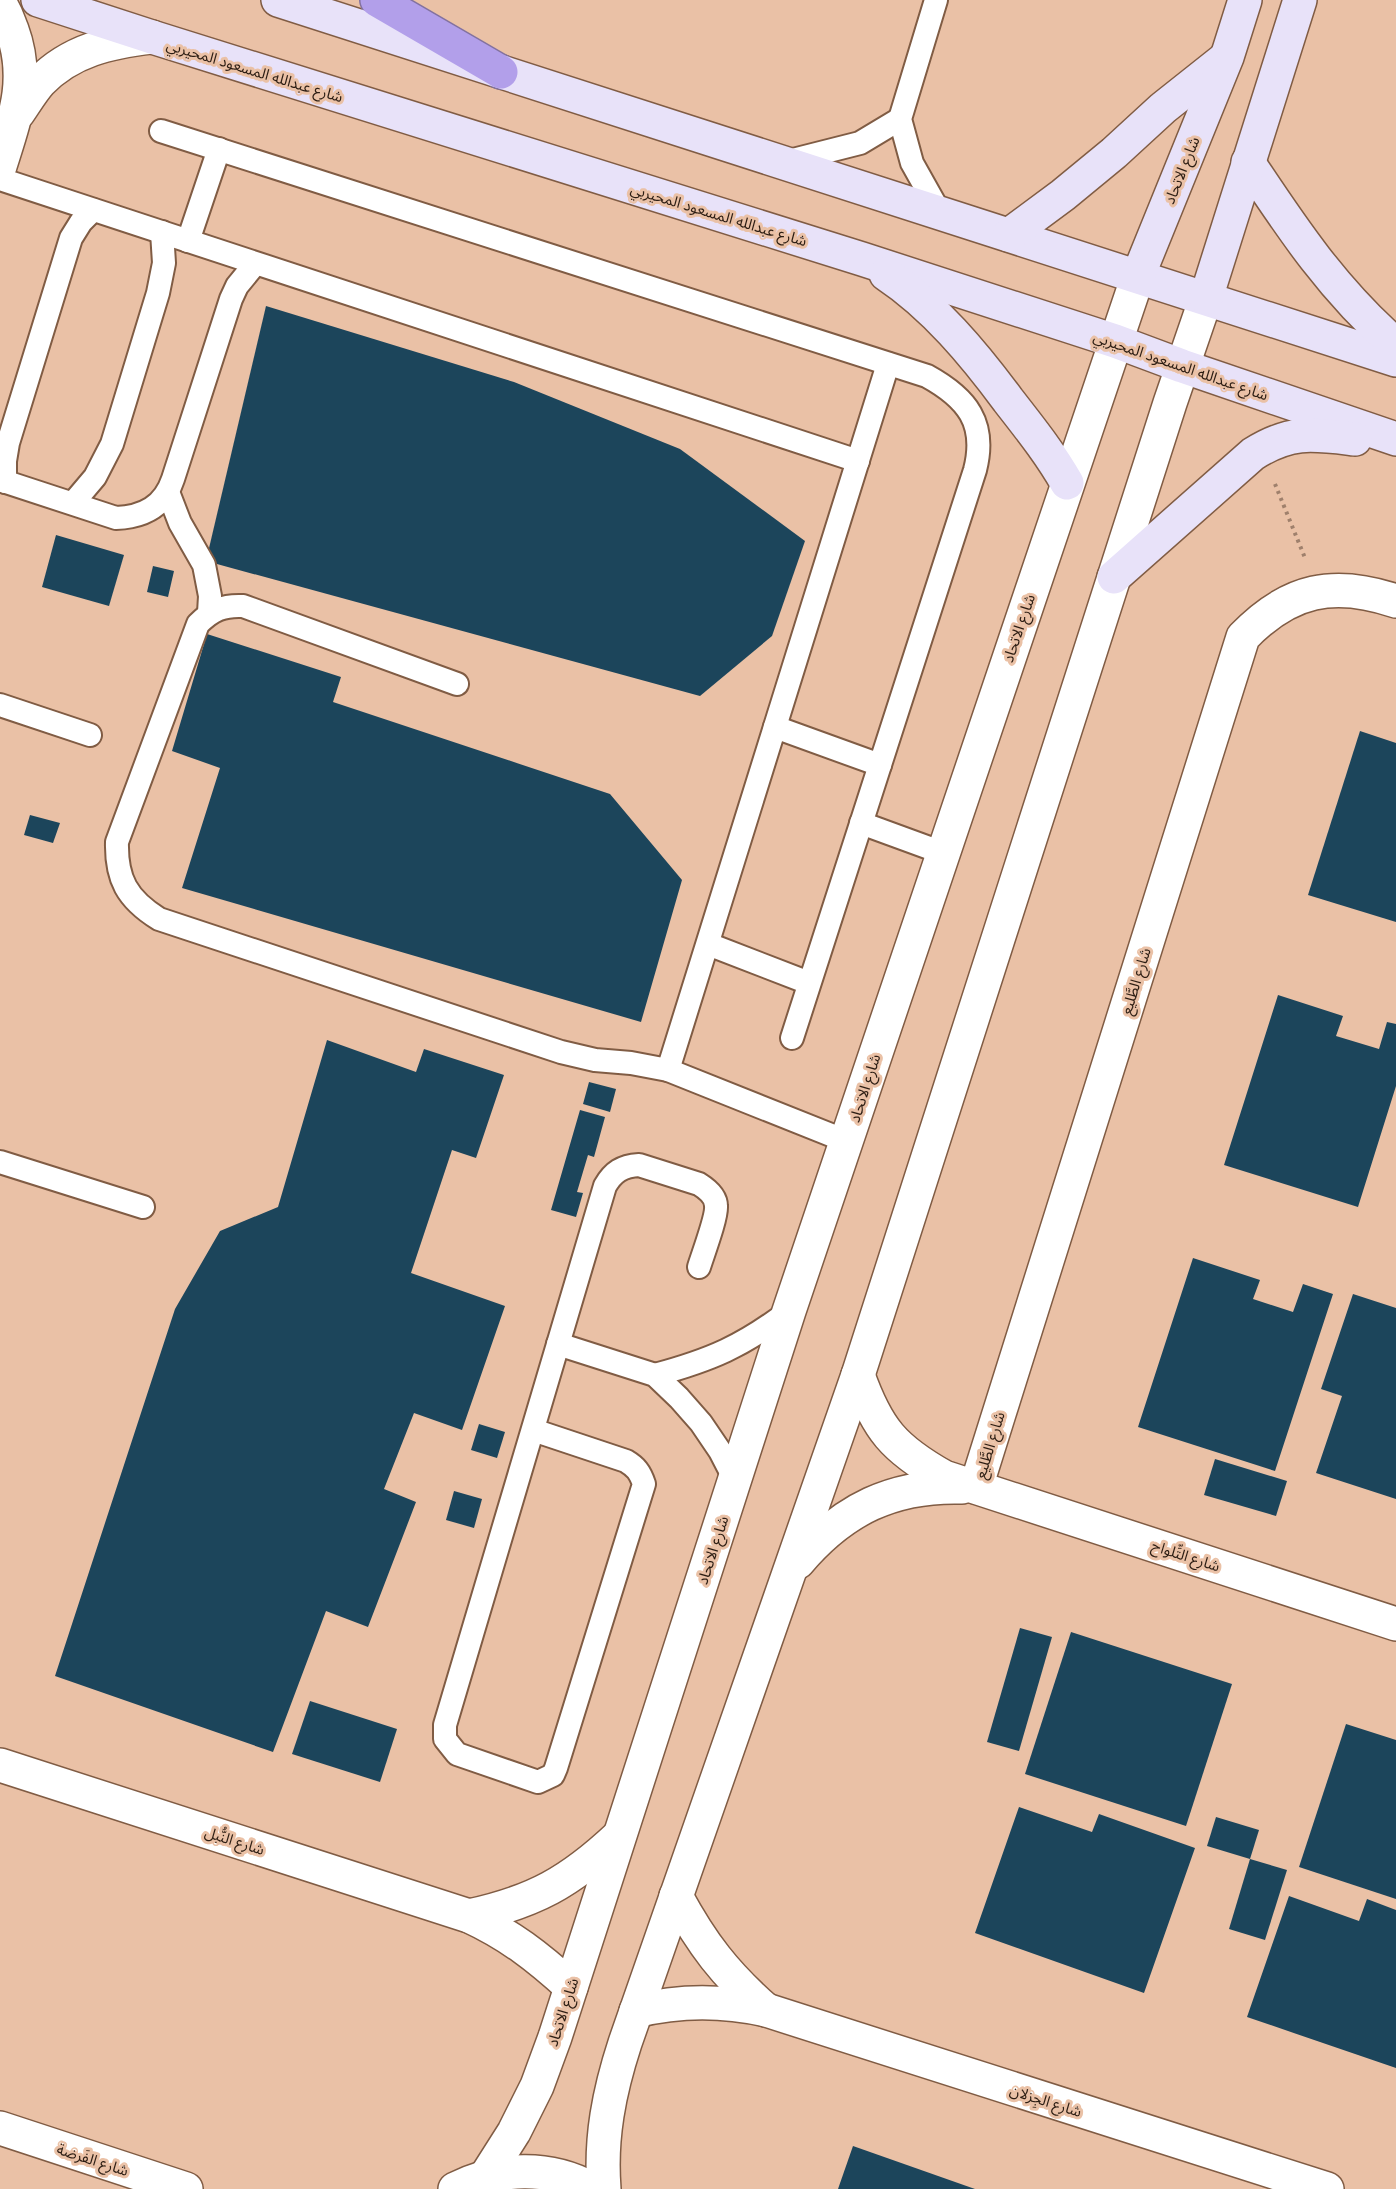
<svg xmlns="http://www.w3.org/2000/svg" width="1396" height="2189" viewBox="0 0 1396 2189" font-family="Lato,'Noto Sans Arabic',sans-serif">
<rect width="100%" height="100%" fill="#eac1a6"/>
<g fill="#1c455b">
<polygon points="266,306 514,382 680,449 805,541 772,636 700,696 206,561"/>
<polygon points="56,535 124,555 109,606 42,587"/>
<polygon points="153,566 174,571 168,597 147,592"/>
<polygon points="207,634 341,677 333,702 610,794 682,880 641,1022 182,888 220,768 172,751"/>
<polygon points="1360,731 1396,743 1396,922 1308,895"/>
<polygon points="30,815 60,823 53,843 24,835"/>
<polygon points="1278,995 1343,1016 1336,1036 1379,1049 1387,1022 1396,1024 1396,1086 1358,1207 1224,1165"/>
<polygon points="327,1040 416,1072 424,1049 504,1075 476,1158 452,1150 411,1273 505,1306 462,1430 414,1413 384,1489 416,1502 368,1627 326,1611 273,1752 55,1676 175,1309 220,1231 278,1207"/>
<polygon points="589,1082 616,1089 610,1112 583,1104"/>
<polygon points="580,1110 605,1117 594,1157 588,1155 577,1192 583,1193 576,1217 551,1210"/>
<polygon points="1193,1258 1260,1280 1253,1299 1293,1312 1303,1284 1333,1294 1275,1471 1138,1427"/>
<polygon points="1353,1294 1396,1308 1396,1499 1316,1473 1342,1396 1321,1389"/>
<polygon points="479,1424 505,1432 497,1458 471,1450"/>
<polygon points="1215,1459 1287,1481 1276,1516 1204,1495"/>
<polygon points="454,1491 482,1499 474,1528 446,1520"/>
<polygon points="1020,1628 1052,1637 1019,1751 987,1742"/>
<polygon points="1071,1632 1232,1684 1186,1826 1025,1774"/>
<polygon points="310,1701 397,1729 380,1782 292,1754"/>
<polygon points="1346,1724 1396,1740 1396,1899 1299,1867"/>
<polygon points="1019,1807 1092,1832 1099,1814 1195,1848 1144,1993 975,1933"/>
<polygon points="1216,1817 1259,1830 1250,1859 1207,1846"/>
<polygon points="1250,1859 1287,1870 1265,1940 1229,1929"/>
<polygon points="1289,1896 1359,1921 1367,1899 1396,1910 1396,2068 1247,2017"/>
<polygon points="853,2146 975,2189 838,2189"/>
</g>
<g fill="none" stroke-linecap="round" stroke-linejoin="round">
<defs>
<g id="lane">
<polyline points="936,0 900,119 912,163 940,213"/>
<path d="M161,131L927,376C967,398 987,423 975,470L792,1038"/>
<polyline points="785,162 860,143 900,119"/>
<polyline points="0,179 858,461"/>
<polyline points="188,241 219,149"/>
<path d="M0,480L116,518C144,517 164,506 173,479L231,299L237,286L255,264"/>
<polyline points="5,482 5,461 8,443 71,238 81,222 93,210"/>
<polyline points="168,492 180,523 204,565 210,596 209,613"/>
<polyline points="73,503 95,477 112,444 158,293 164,263 162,232"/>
<path d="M457,684L243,606C223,605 212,610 198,624L117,842C116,879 127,899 159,919L561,1052L595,1060L631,1063L668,1070L846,1141"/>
<polyline points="0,705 90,735"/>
<polyline points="775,727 880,765"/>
<polyline points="861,823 943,853"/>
<polyline points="708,944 809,983"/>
<polyline points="668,1070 888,364"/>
<polyline points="0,1162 143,1207"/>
<polyline points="558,1344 655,1375 679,1398 701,1423 720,1451 735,1480"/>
<path d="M655,1375C711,1360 743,1346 789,1311"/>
<path d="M533,1430L626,1461C636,1467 640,1472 644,1484L556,1768L553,1775L538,1782L457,1754L445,1739V1725L605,1186C613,1172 622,1166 639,1165L699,1184C707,1189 716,1196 716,1206C717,1217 703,1254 699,1267"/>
</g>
<g id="street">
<path d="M0,4C6,12 8,20 12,30C30,79 15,118 0,166"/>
<path d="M18,113C25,103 32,91 40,82C71,50 110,42 152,37"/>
<path d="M858,1375C877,1429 894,1449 944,1477L1396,1624"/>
<path d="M976,1487L1243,637C1289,589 1334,580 1396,601"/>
<path d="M798,1562C843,1509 893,1485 962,1487"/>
<path d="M0,1765L469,1916C510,1935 538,1957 571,1987"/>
<path d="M676,1896C702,1944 725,1974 766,2010"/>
<path d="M469,1916C534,1902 570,1882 619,1836"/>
<path d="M636,2011C680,2000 721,2000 766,2010L1327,2189"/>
<polyline points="0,2128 186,2189"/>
<polyline points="486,2176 514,2132 537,2086 555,2037 789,1311 1138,276"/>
<path d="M455,2189C499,2167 549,2165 592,2189"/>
<path d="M604,2189C600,2138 609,2092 625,2043L858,1375L1170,403L1206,298"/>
</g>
<g id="secondary">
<polyline points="38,0 152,37 862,259 1115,341 1182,366 1396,439"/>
<polyline points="278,0 1396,360"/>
<path d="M1248,162C1293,230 1334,291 1396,345"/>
<polyline points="1009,235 1063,195 1114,153 1163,108 1226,58"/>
<path d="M886,274C934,306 974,354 1008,400C1029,427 1050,453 1067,483"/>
<polyline points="1138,276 1227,57 1245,0"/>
<polyline points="1206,298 1300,0"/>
<path d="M1114,577L1253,454C1291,430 1313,434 1355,439"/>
</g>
<polyline id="highway" points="377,0 501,72"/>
</defs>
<use href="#lane" stroke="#805c44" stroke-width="26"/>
<use href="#street" stroke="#805c44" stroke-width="36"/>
<use href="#secondary" stroke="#805c44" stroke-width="36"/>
<use href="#highway" stroke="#83729f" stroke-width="36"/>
<polyline stroke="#9f806c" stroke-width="4" stroke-dasharray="3 4.5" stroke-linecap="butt" points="1275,484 1305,558"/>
<use href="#lane" stroke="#fff" stroke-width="22"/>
<use href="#street" stroke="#fff" stroke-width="33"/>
<use href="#secondary" stroke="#e8e2f9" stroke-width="33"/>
<use href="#highway" stroke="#b29fea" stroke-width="33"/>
</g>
<g text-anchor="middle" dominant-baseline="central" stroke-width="6" stroke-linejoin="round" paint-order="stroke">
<g font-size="15" fill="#2c1d13" stroke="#eac1a6">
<text transform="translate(255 70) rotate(17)">شارع عبدالله المسعود المحيربي</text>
<text transform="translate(1181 170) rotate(-68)">شارع الاتحاد</text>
<text transform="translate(719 214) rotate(17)">شارع عبدالله المسعود المحيربي</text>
<text transform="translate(1181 365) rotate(19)">شارع عبدالله المسعود المحيربي</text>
<text transform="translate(1018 628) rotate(-71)">شارع الاتحاد</text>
<text transform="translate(1135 981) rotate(-73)">شارع الطَّليع</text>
<text transform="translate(864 1088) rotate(-72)">شارع الاتحاد</text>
<text transform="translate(989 1445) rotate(-73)">شارع الطَّليع</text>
<text transform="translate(712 1550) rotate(-72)">شارع الاتحاد</text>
<text transform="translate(1186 1555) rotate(18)">شارع التِّلواح</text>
<text transform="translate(235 1840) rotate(18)">شارع النُّبل</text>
<text transform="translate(562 2012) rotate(-72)">شارع الاتحاد</text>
<text transform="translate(1046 2100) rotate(18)">شارع الجِزلان</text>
<text transform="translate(93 2159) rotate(18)">شارع الفَرضة</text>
</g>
</g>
</svg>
